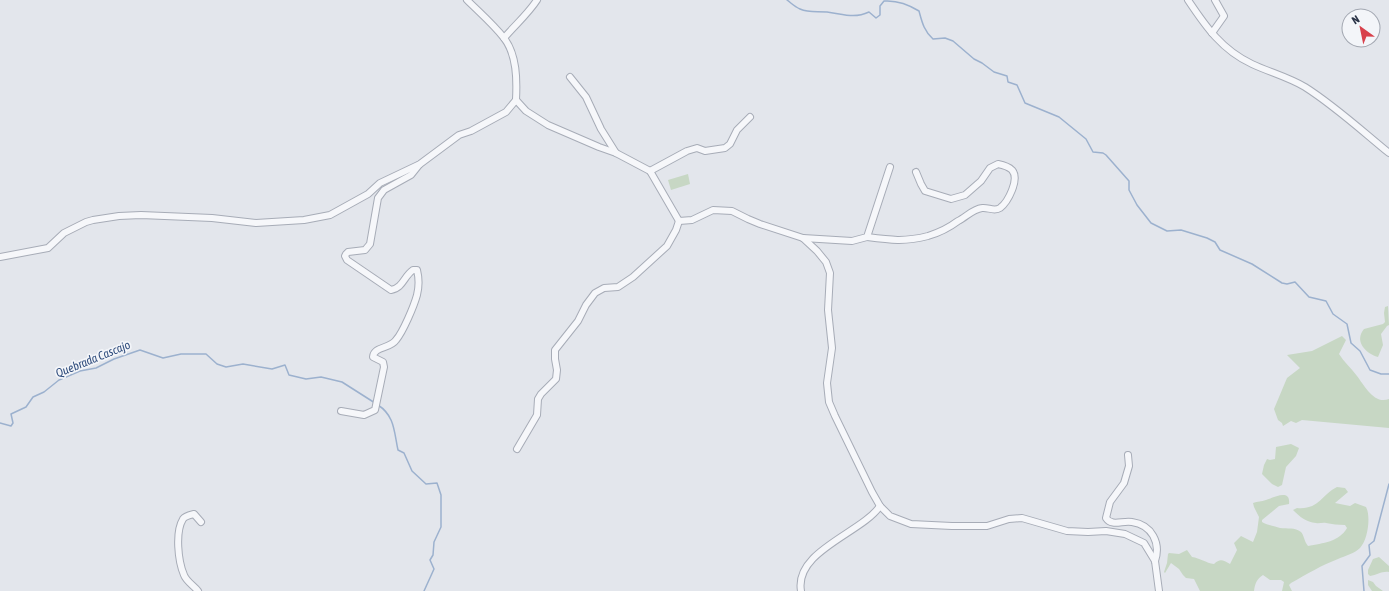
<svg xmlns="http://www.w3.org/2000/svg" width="1389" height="591" viewBox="0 0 1389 591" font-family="'Asap Condensed',sans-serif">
<rect width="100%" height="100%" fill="#e3e6ec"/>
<g fill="#c7d7c4">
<polygon points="688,174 690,184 671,190 668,180"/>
<path d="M1388,306L1389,325L1387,326L1381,334L1383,345L1378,357C1365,353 1354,341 1364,329L1383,324L1385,322L1384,313L1385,307Z"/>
<path d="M1342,336L1346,340L1339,354C1344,362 1351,368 1357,376C1364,385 1374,405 1389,399V428L1302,420L1296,423L1291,421L1283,426L1282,423L1278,420L1274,409L1287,378L1300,368L1287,355L1312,351Z"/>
<polygon points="1291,444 1299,448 1296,456 1286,467 1282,485 1278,487 1272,484 1262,474 1264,465 1267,459 1270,460 1275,459 1276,447"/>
<path d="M1337,487L1345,488L1348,492L1335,503L1350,506L1355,503L1366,507C1371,516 1368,540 1360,548C1355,553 1345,556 1338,559C1322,565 1307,574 1291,583L1289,585L1292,591H1282L1284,582L1281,580H1270L1263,575C1257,579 1255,583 1254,591H1200L1194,579L1186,578L1183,575L1179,569L1171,563L1165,573L1164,572L1167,563L1168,554L1169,553L1179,554L1187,550L1192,557C1200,558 1206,563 1214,564C1220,558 1223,560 1230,564L1237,550L1234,543L1241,536L1253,542L1257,532L1259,517L1254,507L1253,503C1258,501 1261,502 1266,500C1273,498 1291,488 1289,504L1279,506L1262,520V522C1267,525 1274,526 1280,528C1287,529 1295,527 1301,532C1304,535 1304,541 1308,546C1323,543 1339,542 1347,528L1345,525C1338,525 1332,524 1326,523C1323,522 1319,524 1316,523C1306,522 1300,517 1293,510L1297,508C1319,510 1321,495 1337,487Z"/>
<path d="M1379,557L1389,566V572C1382,571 1377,575 1370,576L1368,574V570L1373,559Z"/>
<polygon points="1368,580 1373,582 1376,586 1383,591 1372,591 1368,585"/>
</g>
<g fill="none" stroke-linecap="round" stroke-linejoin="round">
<g stroke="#9cb1ce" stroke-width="1.5">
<path d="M787,0C791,3 795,7 800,9C809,13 817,11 827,12C843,14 854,19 869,12L876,18L880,15V6L884,1C898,0 908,4 919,11C922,22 924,31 933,39L945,38L953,41L974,59L982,63L994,72L1007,76L1008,82L1017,85L1025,103L1059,117L1086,139L1093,152L1103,153L1106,155L1129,181V190L1137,205L1151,223L1167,231L1181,230L1207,238L1215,242L1220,250L1252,264L1282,283L1287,284L1295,282L1309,297L1326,301L1333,314L1347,324L1351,343L1360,351L1370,370L1381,374H1389"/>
<path d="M378,405C395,416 394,432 398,450L404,453L412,471L426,484L437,483L441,495V527L434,542L433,555L430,560L434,569L424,591"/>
<polyline points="0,423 11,426 13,423 11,414 26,407 33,397 44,392 59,380 80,371 96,368 114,359 140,350 163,358 181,354 206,354 217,364 226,367 243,364 272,369 285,365 289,375 306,379 321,377 342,382 375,403"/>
<polyline points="1364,591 1362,566 1370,555 1369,545 1374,541 1389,484"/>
</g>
<defs>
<g id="minor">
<path d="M467,0C479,12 493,24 504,38C517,55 517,80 516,100L526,111L548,125L599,147L616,153L650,171L679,221L692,220L713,210L732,211L748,219L760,224L803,238L817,251L826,262L830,273L828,310L832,348L827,383L829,402L835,416L872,492L880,506L890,516L911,524L952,526H987L1009,519L1022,518L1067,531L1088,532L1106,531L1125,534L1144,543L1155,561L1159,591"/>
<path d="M1188,0C1206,27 1222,50 1252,64C1269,72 1288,77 1305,87C1335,106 1362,131 1389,153"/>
<polyline points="1212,33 1224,16 1215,0"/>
<path d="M504,38C515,25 528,14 537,0"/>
<polyline points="570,77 586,97 601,129 616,153"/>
<polyline points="650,171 687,151 697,148 705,151 725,148 730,144 737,130 750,117"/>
<path d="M867,237C890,240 905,242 928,236C938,233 950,227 958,221C966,217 973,209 982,208C988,207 994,212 1000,208C1008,202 1020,179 1012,170C1008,166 1003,165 998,164L990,168L981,181L965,195L951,199L925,191L921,184L916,172"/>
<polyline points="803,238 852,241 867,237 890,167"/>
<polyline points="0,257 48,248 64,233 86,222 93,220 119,216 141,215 212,218 256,223 304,220 330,215 368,194 380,183 420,164 459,135 471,131 506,112 516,100"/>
<path d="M341,411L364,415L375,410L384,367L383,362L373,357C374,346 390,349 396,340C403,332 414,306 417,295C419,287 419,278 417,270H413C404,276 403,288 391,290L347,260L345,256L346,254L348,252L365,250L370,244L378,198L384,190L411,175L419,165"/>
<polyline points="517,449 537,415 538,399 541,394 556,379 557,370 555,359 555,350 578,321 586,305 595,293 604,288 618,287 633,277 667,246 676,230 679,221"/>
<path d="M1128,455L1129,466L1124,483L1110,502L1106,518C1112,527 1123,520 1132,522C1152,525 1161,543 1155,561"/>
<path d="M198,591C194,586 186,581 184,575C178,561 175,532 183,519C185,516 190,515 194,514L201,522"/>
<path d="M801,591C794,551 862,533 880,506"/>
</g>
</defs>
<use href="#minor" stroke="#a7acb7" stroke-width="8"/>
<use href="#minor" stroke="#f6f7fa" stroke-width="6"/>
</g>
<g text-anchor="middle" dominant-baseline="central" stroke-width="3.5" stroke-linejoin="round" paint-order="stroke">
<g font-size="12" font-style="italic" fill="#304d7d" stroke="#f3f5f9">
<text transform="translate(93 359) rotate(-22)">Quebrada Cascajo</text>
</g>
</g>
<g transform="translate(1361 28) rotate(327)"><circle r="19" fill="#f3f5f9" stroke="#a2a7b1"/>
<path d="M0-3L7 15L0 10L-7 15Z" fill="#d8414c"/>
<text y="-6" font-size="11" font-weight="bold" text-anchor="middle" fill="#293246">N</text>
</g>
</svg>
